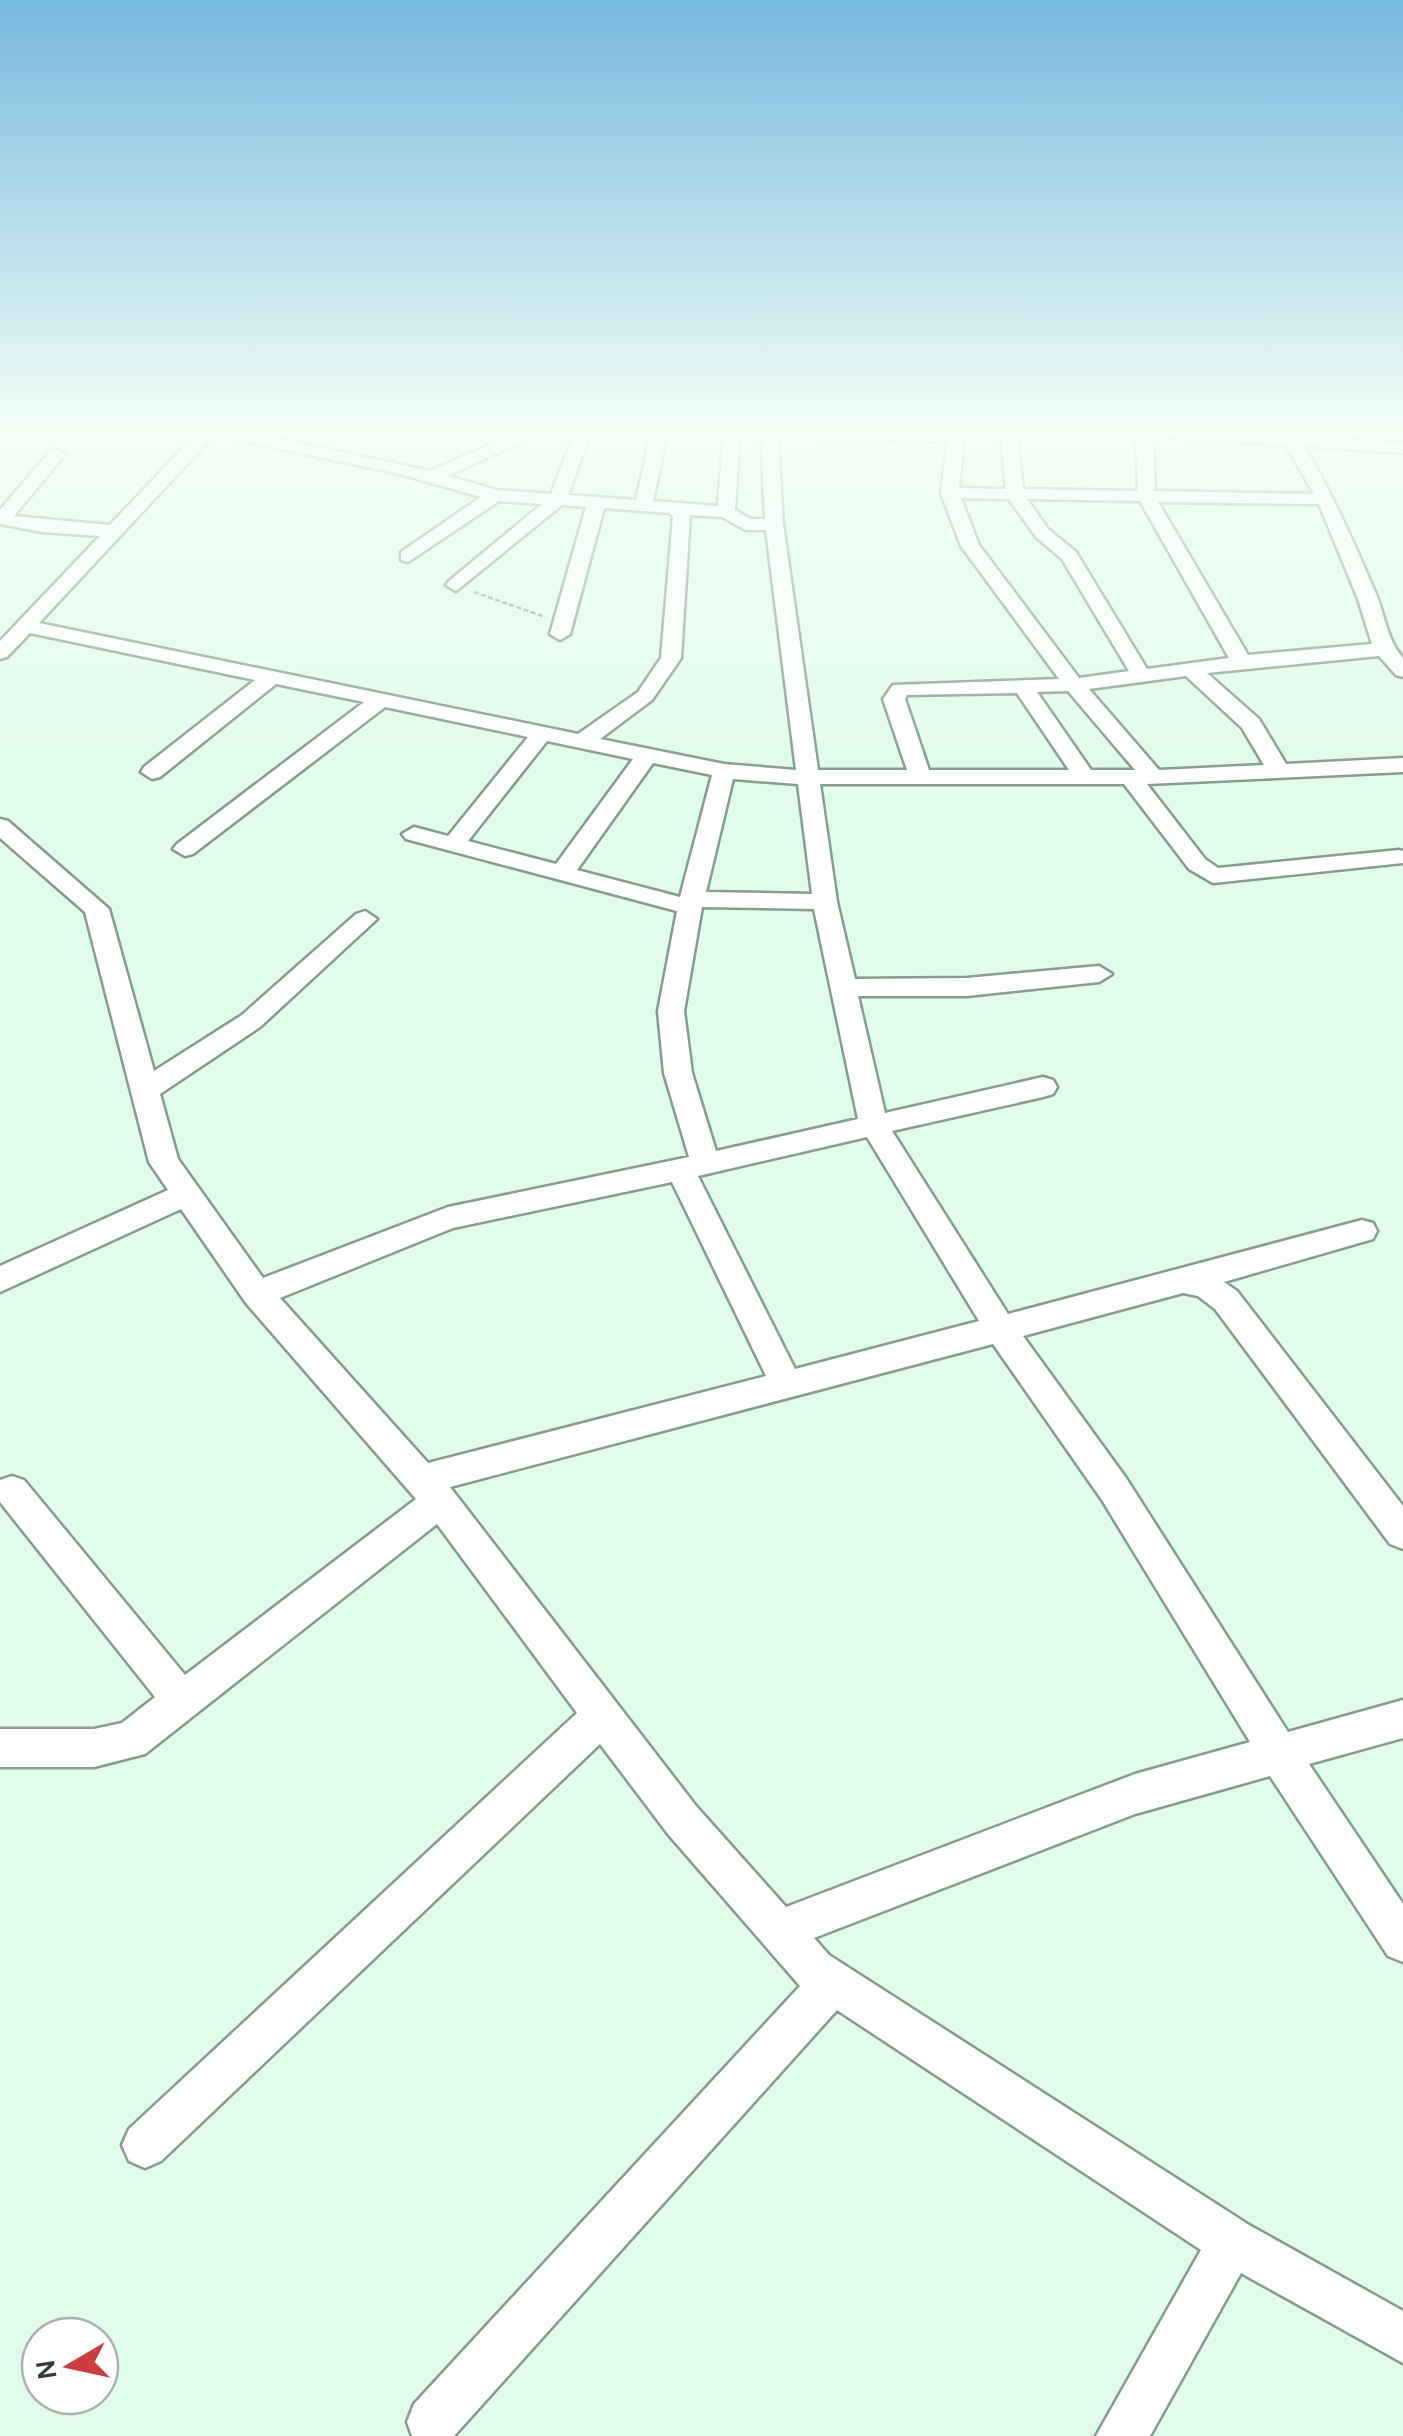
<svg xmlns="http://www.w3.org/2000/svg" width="1403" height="2436" viewBox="0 0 1403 2436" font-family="Karla,sans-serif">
<rect width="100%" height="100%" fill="#e1fceb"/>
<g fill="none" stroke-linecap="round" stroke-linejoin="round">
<defs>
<path id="minor" d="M201,429H232L430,471L519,432L525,434V440L448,476L496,490L551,494L576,429H592L568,495L636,500L652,429H668L653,501L718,506L724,429H740L735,510L750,519H765L761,436L743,429L948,432L965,429L959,488L1006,489L1000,429H1016L1023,489L1138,491L1136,435L1114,432L1112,429L1280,435L1277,429H1293L1297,436L1403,443V453L1304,446C1332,493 1354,543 1376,594C1385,616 1387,640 1403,658V677L1396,675L1379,656L1207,673L1259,719L1286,764L1403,758V772L1147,784L1205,859L1218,868L1399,850L1403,851V863L1213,883L1189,869L1124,784H820L837,902L855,979L967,978L1099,966L1112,974L1099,982L967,996H858L885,1113L1043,1077L1053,1080L1057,1087L1053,1094L1043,1097L892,1131L1008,1314L1362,1220L1373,1223L1377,1231L1373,1239L1224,1282L1237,1291L1403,1506V1549L1390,1544L1215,1309L1198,1296L1183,1293L1023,1336L1126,1478L1288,1732L1403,1700V1738L1309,1764L1403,1904V1962L1388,1956L1270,1776L1135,1814L814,1938L829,1955L1249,2225L1403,2311V2363L1241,2273L1150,2436H1096L1201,2250L837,2010L454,2436H412L407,2422L414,2404L800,1986L668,1834L600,1744L161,2161L145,2168L129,2161L122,2145L129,2129L577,1713L437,1524L145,1754L94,1767H0V1729H94L122,1723L155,1697L0,1502V1480L12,1476L24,1480L185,1675L416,1499L246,1303L181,1209L0,1292V1266L168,1190L149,1162L85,912L0,838V819L8,821L109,909L154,1071L242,1015L356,914L365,911L377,919L260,1027L160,1094L178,1159L263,1278L448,1207L689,1157L664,1073L658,1011L677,911L406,839L402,834L414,827L448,836L528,737L385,707L193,854L185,856L173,849L177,844L364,702L276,684L160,777L152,779L141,772L144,767L255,680L30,633L7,657L0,659V641L100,536L42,532L0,524V510L52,449L66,453L14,516L110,525ZM214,435L396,473L481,497L401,552V560L408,562L499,501L542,504L449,581L446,585L456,591L562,505L586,507L550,634L560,640L570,634L604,508L670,513L673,517L661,658L638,692L578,734L39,623ZM1153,436L1286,445L1314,494L1155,491ZM778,437L947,442L941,493L961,546L1059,679L893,685L883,699L907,770H818L783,524ZM961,498L1009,499L1036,537L1062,559L1129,671L1079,678L979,545ZM1027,499L1140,501L1229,658L1147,669L1076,552L1048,529ZM1158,502L1319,504L1358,599L1372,644L1248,655ZM690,515L722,517L746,530H766L796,770L724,764L600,739L652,700L681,658ZM1186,676L1242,728L1264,765L1159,770L1089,689ZM1068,691L1135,770H1091L1037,692ZM1017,693L1069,770H929L905,699L907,695ZM547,741L633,759L556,864L468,841ZM653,763L712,775L680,897L577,870ZM733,779L798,784L812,894L706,892ZM702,907L814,909L858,1119L716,1151L692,1073L684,1011ZM867,1137L979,1321L795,1369L698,1176ZM672,1182L766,1376L428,1463L280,1298L453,1228ZM993,1344L1102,1500L1250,1742L1135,1774L786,1907L696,1806L450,1487Z"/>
</defs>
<use href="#minor" stroke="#859d8e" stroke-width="5"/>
<polyline stroke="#94a89c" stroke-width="2.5" stroke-dasharray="5 2.5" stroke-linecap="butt" points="474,592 545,617"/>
<use href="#minor" fill="#fff" fill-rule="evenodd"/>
</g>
<linearGradient id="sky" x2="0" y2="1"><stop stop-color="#77b8de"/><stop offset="0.56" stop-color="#f2fef6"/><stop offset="1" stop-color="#f2fef6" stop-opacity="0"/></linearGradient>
<rect width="1403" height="770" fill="url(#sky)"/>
<g transform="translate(70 2366) rotate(261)"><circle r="48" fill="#ffffff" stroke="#adb1af" stroke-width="2.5"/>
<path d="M0-8L18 38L0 25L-18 38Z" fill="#cc3d3e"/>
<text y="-15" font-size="28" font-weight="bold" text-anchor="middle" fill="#333d37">N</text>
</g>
</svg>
